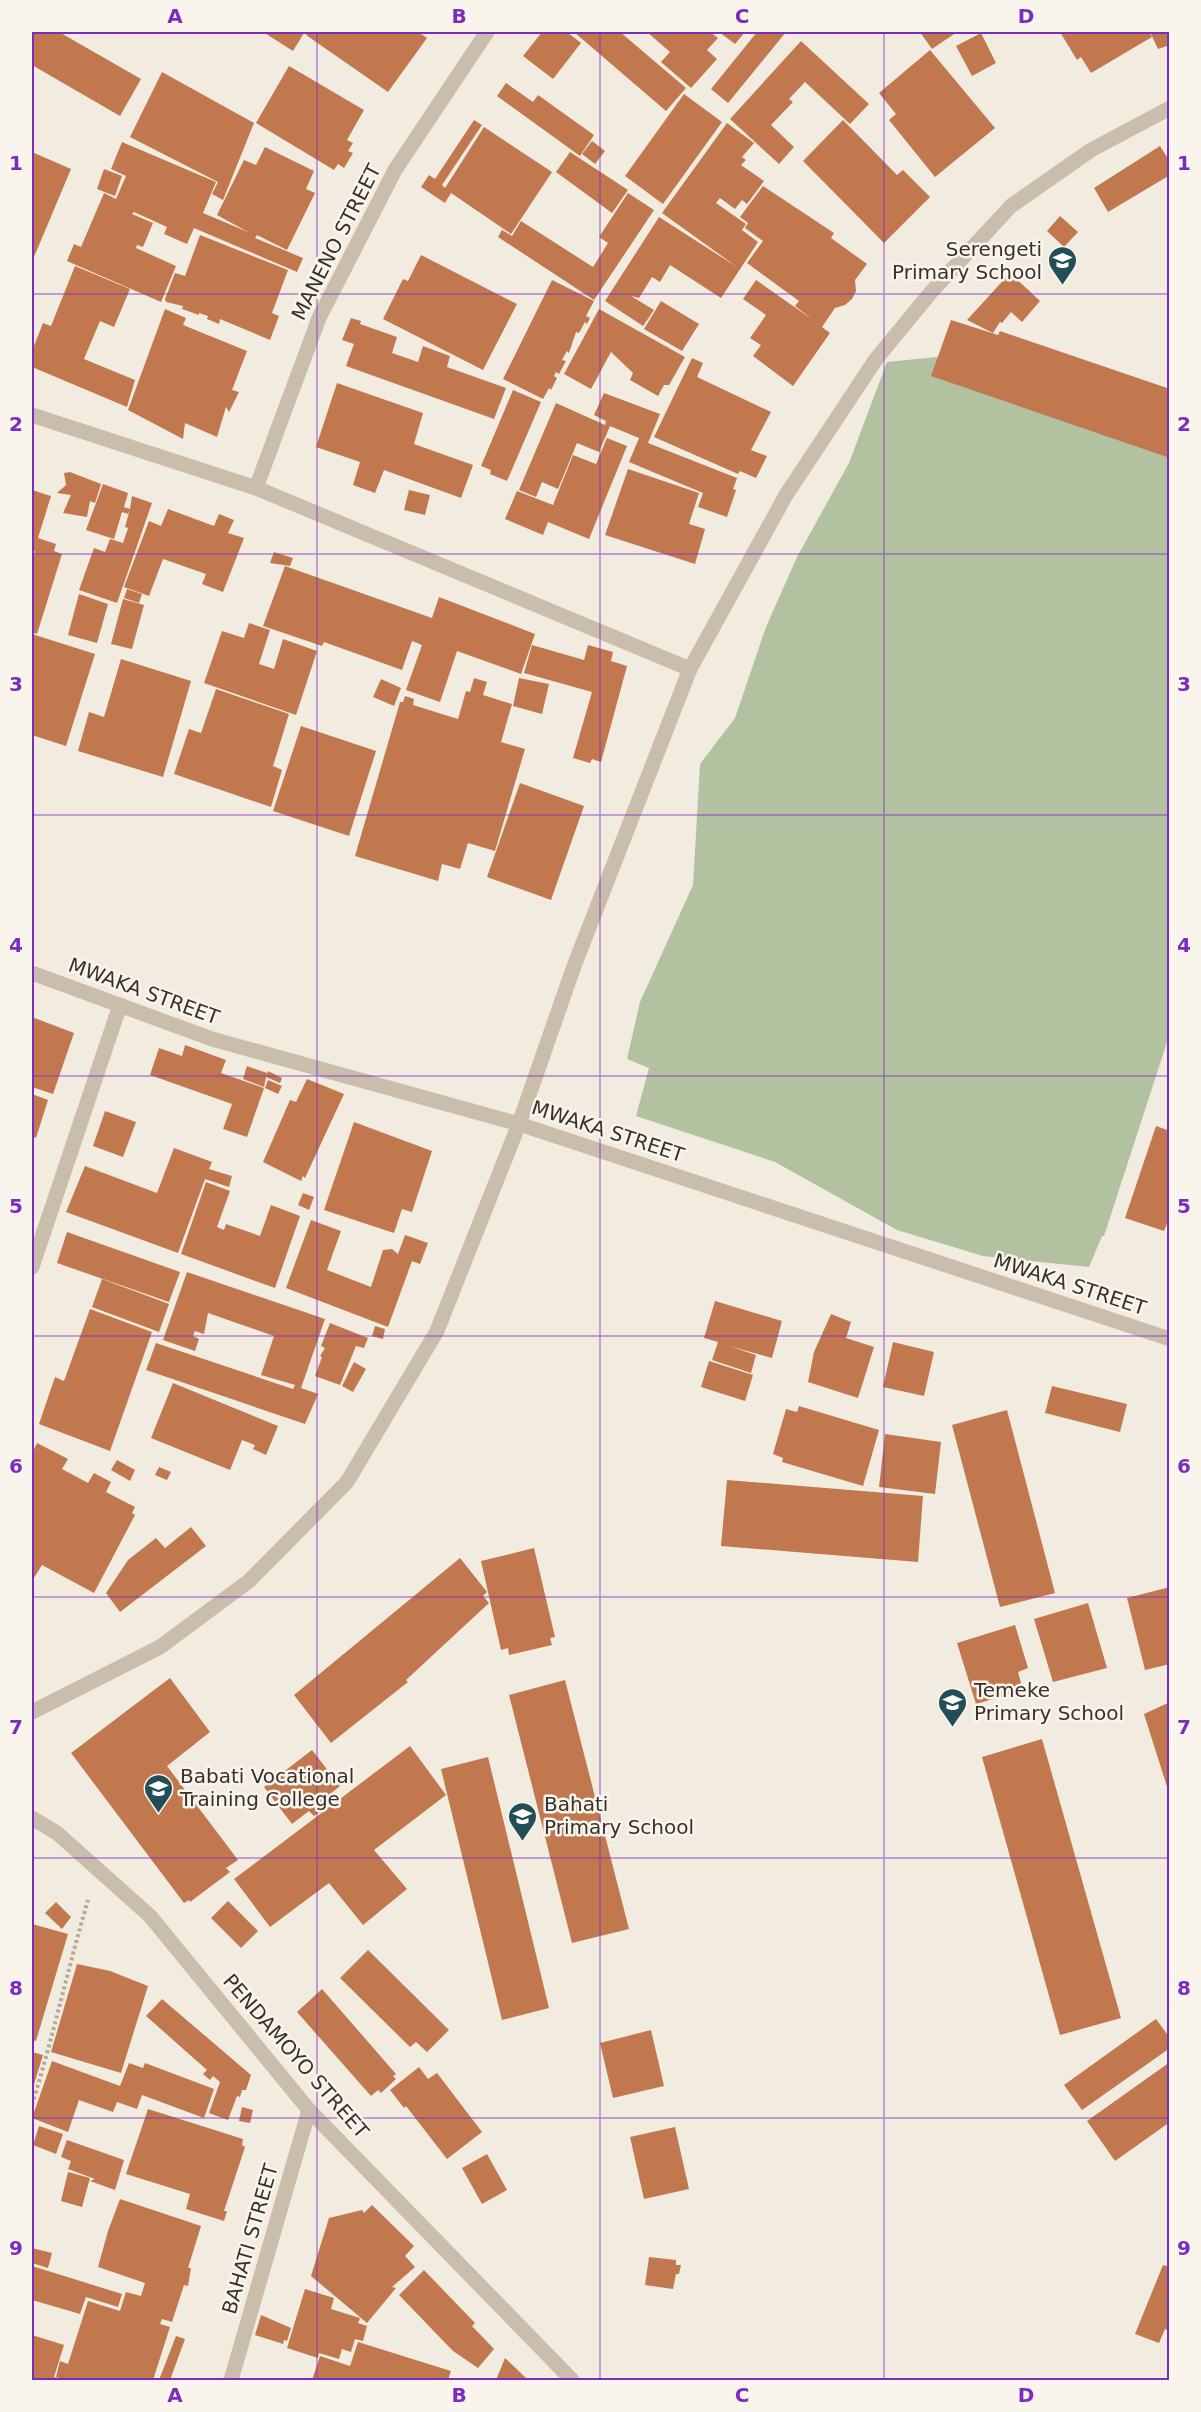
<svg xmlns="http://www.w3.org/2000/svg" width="1201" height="2412" viewBox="0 0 1201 2412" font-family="'DejaVu Sans',sans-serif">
<rect width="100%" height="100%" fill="#f2ece0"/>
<polygon fill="#b2c1a0" points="947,356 1169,440 1169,1036 1104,1236 1102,1236 1089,1267 983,1256 897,1230 775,1162 636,1116 649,1068 627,1059 640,1002 693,885 700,764 735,718 766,627 797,557 849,463 887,362"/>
<g fill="#c1784f">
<polygon points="32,32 59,32 141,79 120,116 32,65"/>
<polygon points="263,32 301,32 304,33 293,51"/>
<polygon points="309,32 418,32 427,38 388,92 306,35"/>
<polygon points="542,32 567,32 581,43 553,79 523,56"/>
<polygon points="574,32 620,32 686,88 666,111"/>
<polygon points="647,32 710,32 718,38 707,50 717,59 691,88 661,62 670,52"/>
<polygon points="719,32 745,32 735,44"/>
<polygon points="757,32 786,32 728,103 711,89"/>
<polygon points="920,32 957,32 932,49"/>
<polygon points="1060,32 1149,32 1152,37 1091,73 1081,57 1077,60"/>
<polygon points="1150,32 1170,32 1170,45 1158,49"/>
<polygon points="981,33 996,63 972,76 956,46"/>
<polygon points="801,41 869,104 850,124 805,82 789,99 793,102 771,125 794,147 779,164 730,119"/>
<polygon points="930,50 995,128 935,177 889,120 896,114 879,93"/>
<polygon points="289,66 364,110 347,140 353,143 348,151 353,153 344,168 338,164 334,170 256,123"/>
<polygon points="162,72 254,123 223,200 212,194 218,182 130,137"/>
<polygon points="506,83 533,102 538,95 594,135 580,156 497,96"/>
<polygon points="684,94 722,122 663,204 625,176"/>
<polygon points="474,120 482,125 442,185 445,188 484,127 552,172 511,234 451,193 445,203 421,187 429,175 435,179"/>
<polygon points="843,120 897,175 903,170 930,197 884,243 803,161"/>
<polygon points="727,123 754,143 742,157 746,160 741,165 764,181 747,204 742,200 735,209 720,198 716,203 746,224 742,230 758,242 721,298 670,265 660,282 652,277 639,298 631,296 654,310 643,326 605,301 659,217 737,267 662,213"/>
<polygon points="592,141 605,151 595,164 582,154"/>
<polygon points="122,142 216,182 203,213 248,232 217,215 244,160 256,165 265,147 314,171 306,189 315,193 287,250 257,235 255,238 303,258 297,272 194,228 187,244 164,234 167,227 134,212 132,214 153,223 143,247 137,245 136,248 176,266 161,302 67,261 74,244 81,247 104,193 116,199 126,176 111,169"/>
<polygon points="1160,146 1170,162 1170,175 1108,212 1094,188"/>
<polygon points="32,152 71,169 34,257 32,256"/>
<polygon points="570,152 628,190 612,213 556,172"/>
<polygon points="104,169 122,176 115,196 97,189"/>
<polygon points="763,186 834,233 831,238 867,264 855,280 856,291 852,299 845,305 835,308 822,327 830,333 793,386 753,356 761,345 750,338 766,315 743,299 756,280 813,320 795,306 799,301 747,263 763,241 745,228 748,223 740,217"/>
<polygon points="628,193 654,210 594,300 498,237 502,230 512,236 521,221 593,267 608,243 599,237"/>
<polygon points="1060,216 1078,232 1064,247 1047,231"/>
<polygon points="200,235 288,270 272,313 279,316 270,340 220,319 219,324 207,319 208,316 199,313 199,315 182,309 183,306 166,302 165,299 175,273 185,276"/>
<polygon points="421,255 517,304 483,370 383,319 403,279 408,281"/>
<polygon points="75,266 130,289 114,327 100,321 84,359 135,380 127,407 32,367 32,351 43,323 51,326"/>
<polygon points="1010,273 1040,301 1022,322 1011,312 1002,323 1000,322 993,333 967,320"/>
<polygon points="552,280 594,301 586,316 590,318 587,324 585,322 579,333 576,332 569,353 567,351 562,360 566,361 559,374 556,372 554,376 557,378 551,390 549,388 543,399 503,379"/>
<polygon points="661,301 699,324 682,351 644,329"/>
<polygon points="165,309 186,318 183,325 247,351 232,390 239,392 229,412 226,407 217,437 185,423 183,439 128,410"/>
<polygon points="599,309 685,357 669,385 664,385 658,396 630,380 633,373 611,352 591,389 564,374"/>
<polygon points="351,318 361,321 360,324 397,337 392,353 418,362 423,346 450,356 447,367 506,388 494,419 346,366 354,344 342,340"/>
<polygon points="951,320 998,335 1000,331 1170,389 1170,458 931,376"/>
<polygon points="692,358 703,363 697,377 771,412 751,450 767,456 756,478 740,471 738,474 654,437"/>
<polygon points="337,383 423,413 414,444 473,465 461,498 384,470 375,493 353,485 360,462 316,447"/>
<polygon points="513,390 541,402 507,481 490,474 491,470 481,466"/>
<polygon points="604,393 660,414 648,443 737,478 733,489 736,490 727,517 698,507 703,493 629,462 639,438 610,426 599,452 577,443 558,489 542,482 536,497 519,490 556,403 605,425 606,421 594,415"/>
<polygon points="607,438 627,446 589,539 548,522 543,535 505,519 517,491 553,505 573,455 596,464"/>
<polygon points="628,469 699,493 689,524 705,529 695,564 605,535"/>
<polygon points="70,472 101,484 95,503 90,501 87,517 63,513 71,495 57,493 66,485 64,473"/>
<polygon points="103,484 128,493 124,507 130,509 132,496 152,503 117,603 79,590 94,548 105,552 110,539 123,543 128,528 125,527 130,509 128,514 122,512 114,539 86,530"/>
<polygon points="32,490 51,496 38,538 56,544 54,551 62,554 37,634 32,632 32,562 35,551 32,550"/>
<polygon points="409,490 430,495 425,515 404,510"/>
<polygon points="168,509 214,526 219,514 234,520 228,533 244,538 223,592 202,584 206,574 163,559 149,596 124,587 149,521 161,526"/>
<polygon points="274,552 293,558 290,566 270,563"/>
<polygon points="285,566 432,618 439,597 535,634 521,674 457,651 440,702 406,690 422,645 412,641 402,670 324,642 322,646 263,626"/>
<polygon points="127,589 142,594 139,603 124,598"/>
<polygon points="79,594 108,604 97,643 68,635"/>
<polygon points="123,599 144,605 132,649 111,644"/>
<polygon points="249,623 270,630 259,664 274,669 283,639 317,651 296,715 204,683 222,631 244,638"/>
<polygon points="32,634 95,654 66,746 32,735"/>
<polygon points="532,645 584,660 588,645 613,652 611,661 627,666 601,762 592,759 590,763 573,758 592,692 524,673"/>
<polygon points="121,659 191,681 163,777 78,751 89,712 104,717"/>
<polygon points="474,678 487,682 483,695 512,704 501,742 525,749 495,851 468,843 460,869 442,864 438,881 355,856 400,702 403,702 405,696 414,699 413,705 458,719 466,691 470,692"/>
<polygon points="519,678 549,684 542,714 513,706"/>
<polygon points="381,679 401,688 394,706 373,697"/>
<polygon points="216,689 289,714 273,766 282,770 271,807 174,774 189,729 201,733"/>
<polygon points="301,726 376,751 349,836 273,811"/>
<polygon points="520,783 584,806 551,900 487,877"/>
<polygon points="32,1017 74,1033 53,1094 32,1087"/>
<polygon points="185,1045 226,1060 221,1073 264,1088 247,1137 223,1129 232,1104 150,1075 159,1048 182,1056"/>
<polygon points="247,1066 267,1073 264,1087 243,1079"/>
<polygon points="268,1071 282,1078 280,1083 266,1077"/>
<polygon points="307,1079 344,1094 305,1178 303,1176 301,1181 263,1162 290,1100 296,1102"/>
<polygon points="268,1080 282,1086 278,1094 265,1088"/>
<polygon points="32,1094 48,1100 36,1138 32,1136"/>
<polygon points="105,1111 136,1122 123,1157 93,1146"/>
<polygon points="354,1122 432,1151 412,1212 402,1209 394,1233 324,1210"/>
<polygon points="1156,1126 1170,1131 1170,1216 1164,1231 1125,1218"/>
<polygon points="174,1148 212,1162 209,1169 232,1176 229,1187 205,1179 178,1253 66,1212 85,1166 157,1193"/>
<polygon points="206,1182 230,1191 217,1227 224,1230 226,1224 260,1236 271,1205 300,1216 275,1288 181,1254"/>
<polygon points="303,1193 314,1197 309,1210 298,1205"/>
<polygon points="311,1220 341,1231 327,1270 371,1287 383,1250 392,1249 398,1254 405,1235 428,1243 420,1264 412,1261 388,1327 286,1288"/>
<polygon points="67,1232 180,1272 169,1302 57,1263"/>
<polygon points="187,1272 325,1319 301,1388 318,1394 305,1424 146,1370 156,1343 293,1389 295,1385 261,1375 274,1336 208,1313 204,1334 195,1331 193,1336 199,1339 195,1351 163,1340"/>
<polygon points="102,1279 169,1304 159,1332 92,1307"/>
<polygon points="715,1301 782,1321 772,1358 729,1346 756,1355 751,1373 712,1360 718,1342 704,1338"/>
<polygon points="90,1309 152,1332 110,1451 39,1424 55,1377 64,1381"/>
<polygon points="831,1314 851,1322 846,1338 874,1347 858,1398 808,1382 814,1352"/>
<polygon points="330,1323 368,1338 364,1348 356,1346 340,1385 315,1376 322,1357 320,1356 325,1348 321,1346"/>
<polygon points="375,1326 385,1329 383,1339 372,1336"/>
<polygon points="893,1342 934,1352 924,1396 883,1387"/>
<polygon points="709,1361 753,1375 745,1401 701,1387"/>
<polygon points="354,1362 366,1369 353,1392 342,1386"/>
<polygon points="173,1383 278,1426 266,1455 253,1449 255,1445 242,1440 230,1470 151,1438"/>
<polygon points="1052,1386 1127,1404 1120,1432 1045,1413"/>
<polygon points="799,1406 879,1430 863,1486 782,1462 783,1458 773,1454 786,1409 797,1412"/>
<polygon points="1007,1410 1055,1593 1000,1607 952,1425"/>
<polygon points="885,1434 941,1442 935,1494 879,1487"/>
<polygon points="37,1443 68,1459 62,1469 88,1483 94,1473 111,1482 106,1492 135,1507 132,1513 135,1515 94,1593 42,1565 32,1581 32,1454"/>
<polygon points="117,1460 135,1470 130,1481 111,1470"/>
<polygon points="159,1467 171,1472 167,1480 155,1475"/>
<polygon points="727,1480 923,1496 918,1562 721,1546"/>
<polygon points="191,1527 206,1546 120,1612 106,1593 128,1560 156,1538 165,1548"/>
<polygon points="534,1548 555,1637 550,1638 552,1645 509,1655 508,1648 501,1650 481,1561"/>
<polygon points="460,1558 487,1592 483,1596 489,1603 406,1680 408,1682 331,1743 294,1695"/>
<polygon points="1170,1587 1170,1664 1145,1670 1127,1598"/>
<polygon points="1088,1603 1107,1668 1053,1682 1034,1619"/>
<polygon points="1015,1625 1028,1668 1018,1672 1023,1690 976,1704 957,1643"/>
<polygon points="170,1678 210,1732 167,1766 238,1860 226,1868 230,1872 190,1902 189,1900 184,1903 71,1753"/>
<polygon points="565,1680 629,1929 572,1943 509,1695"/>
<polygon points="1170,1702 1170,1793 1169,1793 1144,1714"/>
<polygon points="1042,1739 1121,2018 1060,2035 982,1757"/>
<polygon points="410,1746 446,1795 374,1850 407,1889 363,1925 329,1883 270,1927 234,1879"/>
<polygon points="312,1750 340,1786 324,1799 328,1805 314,1816 309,1811 292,1824 264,1787"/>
<polygon points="488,1757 549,2008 502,2020 441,1769"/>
<polygon points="228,1901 258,1931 241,1948 211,1918"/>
<polygon points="56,1902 71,1917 62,1929 45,1913"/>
<polygon points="32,1924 68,1934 36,2041 32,2040"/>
<polygon points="368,1950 449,2030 427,2052 416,2042 410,2047 340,1978"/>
<polygon points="77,1964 110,1971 148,1986 121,2073 51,2052"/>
<polygon points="322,1989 396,2074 393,2076 396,2079 381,2093 378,2090 371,2096 297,2012"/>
<polygon points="162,1999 251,2075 246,2090 242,2090 240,2097 237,2096 228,2120 209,2113 220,2082 213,2076 210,2080 203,2074 207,2070 146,2016"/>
<polygon points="1156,2019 1170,2038 1170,2048 1082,2110 1064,2085"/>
<polygon points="651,2030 664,2086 613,2098 600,2043"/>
<polygon points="32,2052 43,2055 32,2091"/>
<polygon points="52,2061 120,2086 129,2063 143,2068 145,2063 214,2089 204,2118 142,2095 137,2109 117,2102 113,2112 79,2100 68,2132 32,2118"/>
<polygon points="1170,2062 1170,2122 1115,2161 1087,2121"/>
<polygon points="419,2067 428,2079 437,2073 482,2132 447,2159 406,2106 404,2108 390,2090"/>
<polygon points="242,2107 253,2110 250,2123 239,2121"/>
<polygon points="148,2109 243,2139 242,2145 245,2147 224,2211 227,2211 224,2221 186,2209 190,2194 126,2174"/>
<polygon points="39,2126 63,2134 56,2154 33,2145"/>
<polygon points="675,2127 689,2189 644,2199 630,2137"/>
<polygon points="67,2140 124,2160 115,2190 90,2181 95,2179 68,2169 71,2161 61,2157"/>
<polygon points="487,2154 507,2190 482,2204 462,2168"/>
<polygon points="68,2172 90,2178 82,2207 61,2201"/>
<polygon points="120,2199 201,2226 188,2268 191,2268 188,2286 184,2285 172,2322 162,2319 160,2324 170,2327 153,2380 32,2380 32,2335 64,2345 54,2377 63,2380 56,2377 60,2361 68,2364 88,2301 120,2311 126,2292 141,2296 145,2283 98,2267 108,2231"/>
<polygon points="372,2205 414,2246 405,2256 415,2267 392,2287 396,2288 367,2323 311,2276 329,2218 362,2210 364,2213"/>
<polygon points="32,2248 52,2253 48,2268 32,2263"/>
<polygon points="649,2257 676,2260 676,2265 681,2265 679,2274 676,2274 673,2289 645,2285"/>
<polygon points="1163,2265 1170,2267 1170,2331 1165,2329 1159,2343 1135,2334"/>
<polygon points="32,2266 122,2294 118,2307 86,2297 80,2314 32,2300"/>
<polygon points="424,2270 475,2323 472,2326 494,2349 478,2368 453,2351 399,2295"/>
<polygon points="305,2289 334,2298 331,2309 360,2318 358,2323 367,2326 363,2341 355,2339 351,2352 342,2349 339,2359 319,2353 318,2358 287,2348"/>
<polygon points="261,2315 291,2328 287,2341 284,2340 283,2344 255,2335"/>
<polygon points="176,2336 185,2339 170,2380 159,2380"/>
<polygon points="358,2342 451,2371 448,2380 312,2380 320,2356 350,2366"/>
<polygon points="505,2358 528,2380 496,2380"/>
</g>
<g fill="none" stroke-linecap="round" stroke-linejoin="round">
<path stroke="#b6a796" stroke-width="4" stroke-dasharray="3 3" stroke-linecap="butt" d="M32,2105C53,2037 68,1968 88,1900"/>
<g stroke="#cabdac" stroke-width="15">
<polyline points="32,415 256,488 690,669"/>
<polyline points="256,488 319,318 395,170 487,32"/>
<polyline points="32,973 212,1039 519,1124 1170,1339"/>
<polyline points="32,1267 120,1005"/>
<polyline points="32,1712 160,1647 249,1581 347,1482 437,1331 519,1124 574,966 690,669 786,495 876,359 932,291 1011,206 1091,150 1170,108"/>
<polyline points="32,1818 57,1833 150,1916 309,2110 572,2380"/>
<polyline points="231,2380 309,2110"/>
</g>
</g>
<path fill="none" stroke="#7b2cbf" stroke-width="1.5" stroke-opacity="0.55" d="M317,32V2380M600,32V2380M884,32V2380M32,294H1170M32,554H1170M32,815H1170M32,1076H1170M32,1336H1170M32,1597H1170M32,1858H1170M32,2118H1170"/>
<defs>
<symbol id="school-pin" viewBox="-11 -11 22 30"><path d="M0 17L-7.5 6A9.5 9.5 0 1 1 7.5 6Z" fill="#224e58" stroke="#faf5ec"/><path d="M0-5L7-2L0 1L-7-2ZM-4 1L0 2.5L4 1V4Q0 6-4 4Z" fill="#fff"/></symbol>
<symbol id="university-pin" viewBox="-11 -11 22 30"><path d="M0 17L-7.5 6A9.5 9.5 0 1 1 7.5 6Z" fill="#224e58" stroke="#faf5ec"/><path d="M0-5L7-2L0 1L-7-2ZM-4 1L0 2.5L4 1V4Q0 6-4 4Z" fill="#fff"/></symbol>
</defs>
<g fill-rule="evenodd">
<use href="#school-pin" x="1046" y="244" width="33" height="45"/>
<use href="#school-pin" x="936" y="1686" width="33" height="45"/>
<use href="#university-pin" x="142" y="1772" width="33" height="45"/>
<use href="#school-pin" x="506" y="1800" width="33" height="45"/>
</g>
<g text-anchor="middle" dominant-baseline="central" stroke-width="5" stroke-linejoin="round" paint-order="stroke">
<g font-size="20" fill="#38302b" stroke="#faf5ec">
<text transform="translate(336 242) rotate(-63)">MANENO STREET</text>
<text transform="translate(144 991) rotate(20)">MWAKA STREET</text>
<text transform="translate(608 1131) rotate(18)">MWAKA STREET</text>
<text transform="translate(1070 1284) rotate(18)">MWAKA STREET</text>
<text transform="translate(296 2056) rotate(49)">PENDAMOYO STREET</text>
<text transform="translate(250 2239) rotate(-74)">BAHATI STREET</text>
</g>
<g font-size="20" fill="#38302b" stroke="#faf5ec" text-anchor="start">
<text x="1042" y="249" text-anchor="end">Serengeti<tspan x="1042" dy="23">Primary School</tspan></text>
<text x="974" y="1690">Temeke<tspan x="974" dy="23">Primary School</tspan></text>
<text x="180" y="1776">Babati Vocational<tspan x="180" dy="23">Training College</tspan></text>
<text x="544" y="1804">Bahati<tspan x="544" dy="23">Primary School</tspan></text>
</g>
</g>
<rect width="1201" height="2412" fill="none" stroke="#faf5ec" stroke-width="66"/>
<rect x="33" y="33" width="1135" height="2346" fill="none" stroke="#7b2cbf" stroke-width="2"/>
<g font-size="20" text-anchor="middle" font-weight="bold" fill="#7b2cbf">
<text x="175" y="23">A</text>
<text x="459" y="23">B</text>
<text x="742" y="23">C</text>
<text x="1026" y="23">D</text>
<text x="16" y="170">1</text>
<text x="1184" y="170">1</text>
<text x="16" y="431">2</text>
<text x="1184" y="431">2</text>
<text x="16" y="691">3</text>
<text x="1184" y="691">3</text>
<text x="16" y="952">4</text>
<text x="1184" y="952">4</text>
<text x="16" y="1213">5</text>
<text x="1184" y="1213">5</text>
<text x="16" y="1473">6</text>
<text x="1184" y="1473">6</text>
<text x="16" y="1734">7</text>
<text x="1184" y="1734">7</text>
<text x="16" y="1995">8</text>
<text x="1184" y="1995">8</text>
<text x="16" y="2255">9</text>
<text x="1184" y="2255">9</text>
<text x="175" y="2402">A</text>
<text x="459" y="2402">B</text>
<text x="742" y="2402">C</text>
<text x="1026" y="2402">D</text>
</g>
</svg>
